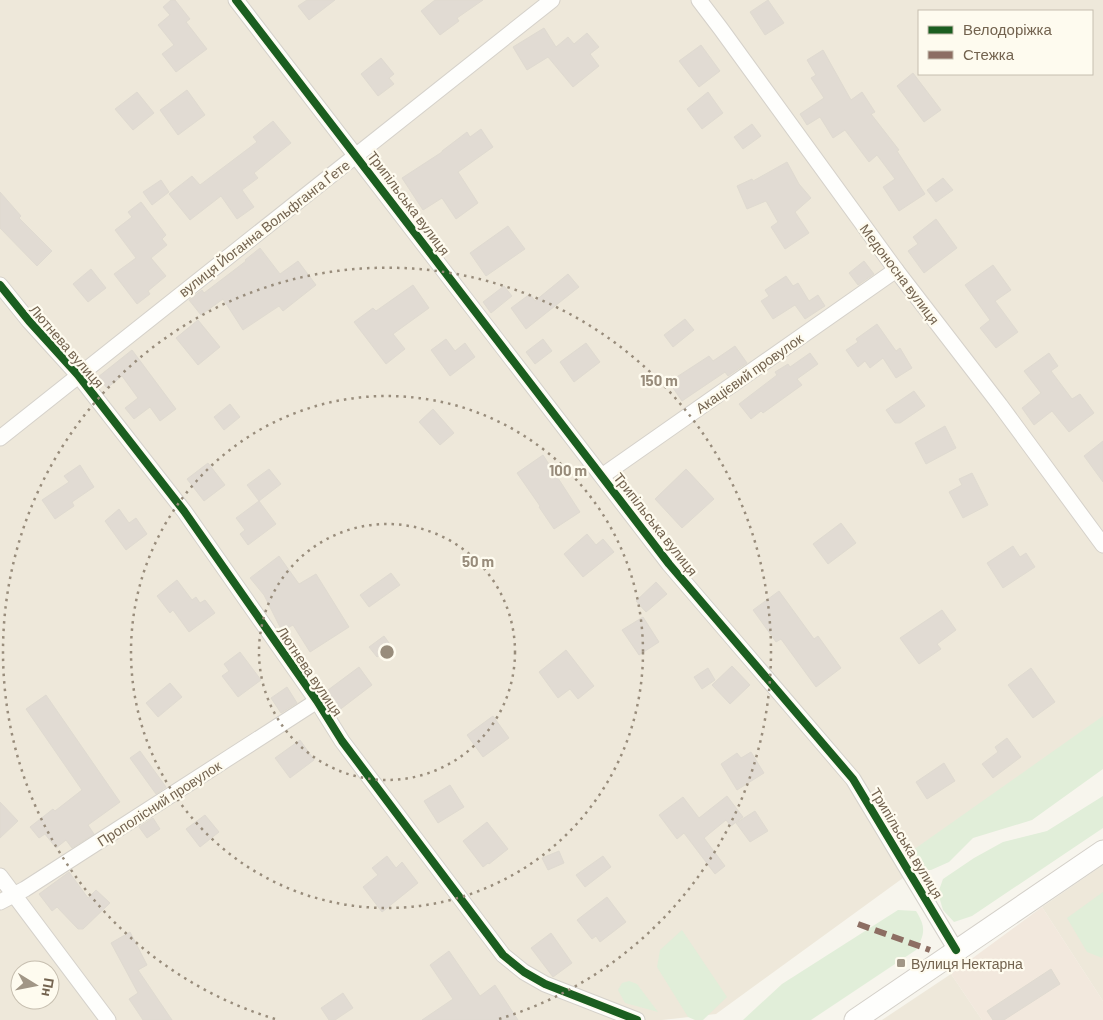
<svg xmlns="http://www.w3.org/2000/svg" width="1103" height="1020" viewBox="0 0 1103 1020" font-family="Barlow,sans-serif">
<rect width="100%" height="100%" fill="#f7f5ed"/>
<g fill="#eee8da" fill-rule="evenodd">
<path d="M0,0H1103V743L903,878L716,1014L662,1020H0ZM919,11H1092V74H919ZM20,970H50V1000H20Z"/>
<polygon points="1103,865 1103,1001 1042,907"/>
<polygon points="951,974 982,1020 882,1020"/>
</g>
<polygon fill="#f2e8dd" points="1042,907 1103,1001 1103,1020 982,1020 951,974"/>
<g fill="#e1eed9">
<polygon points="1103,716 1103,769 1032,820 973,838 949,862 931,870 918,870 906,855"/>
<polygon points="1103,796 1103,828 972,916 954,922 943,910 938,893 943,879 974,858 1003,842 1047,831"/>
<polygon points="1103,892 1103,955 1102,958 1087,952 1067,918"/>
<path d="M898,910L916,911C926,927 925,934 916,950L811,1020H743L782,984Z"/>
<polygon points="682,930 727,997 703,1020 695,1020 688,1017 657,967 660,950"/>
<polygon points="629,981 637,984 658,1012 625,1003 618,990 622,983"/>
</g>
<g fill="#e1dbd3" stroke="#dfdad0">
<polygon points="171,0 175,0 190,19 186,22 207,49 176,72 162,54 174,45 158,25 170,15 163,7"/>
<polygon points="307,0 335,0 309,20 298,6"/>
<polygon points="435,0 483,0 457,18 459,21 440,35 421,11"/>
<polygon points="768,0 784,23 765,35 750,12"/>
<polygon points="544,28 556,47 568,37 574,44 587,33 599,47 590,54 599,66 573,87 548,57 527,70 513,47"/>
<polygon points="701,45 720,71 699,87 679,61"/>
<polygon points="823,50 851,100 862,92 875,112 871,114 899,150 897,151 925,194 899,211 883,187 895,179 877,155 869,162 845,130 833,138 820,117 807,125 800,114 824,98 811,78 816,75 807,60"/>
<polygon points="381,58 394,74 389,78 394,84 378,96 361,74"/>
<polygon points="913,73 941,110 924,122 897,86"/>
<polygon points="187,90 205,115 178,135 160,110"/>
<polygon points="137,92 154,113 133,130 115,109"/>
<polygon points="708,92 723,113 702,129 687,109"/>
<polygon points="273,121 291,143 254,173 258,178 242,190 254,207 237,219 221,196 190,220 169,194 192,176 200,185 257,142 253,137"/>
<polygon points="752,124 761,136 743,149 734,137"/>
<polygon points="481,129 493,147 458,172 478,203 456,219 442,198 423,210 402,178 442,152 442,151 467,132 470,137"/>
<polygon points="787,162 799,184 811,198 795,212 809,233 785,249 771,227 778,222 766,201 747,209 737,186 752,179 753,181"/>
<polygon points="943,178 953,190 936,202 927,190"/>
<polygon points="161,180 169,192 152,205 143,192"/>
<polygon points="0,192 21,216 19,218 52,251 37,266 0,228"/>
<polygon points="141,202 166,235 162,239 167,245 151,258 166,276 148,291 150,294 137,304 114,274 136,258 115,230 132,217 128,212"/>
<polygon points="936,219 957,248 924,273 908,251 918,244 913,237"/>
<polygon points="508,226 525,249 486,276 470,253"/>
<polygon points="260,248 280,274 298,261 316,285 283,311 279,306 243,330 223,299 201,315 189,300 202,290 204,293 246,261 245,260"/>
<polygon points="864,261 874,274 858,285 849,273"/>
<polygon points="993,265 1011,290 995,301 1018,332 996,348 980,328 990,320 965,285"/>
<polygon points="91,269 106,288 88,302 73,284"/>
<polygon points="568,274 579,287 526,329 511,308 530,294 535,301"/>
<polygon points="786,276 793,286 798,283 809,301 818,295 825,306 805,319 795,305 773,319 761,301 769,296 765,290"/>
<polygon points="413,285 429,308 393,334 405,349 386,364 354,322 373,308 376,311"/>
<polygon points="504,286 512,296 491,313 483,302"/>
<polygon points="685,319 694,330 673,347 664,335"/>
<polygon points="198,320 220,347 198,365 176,338"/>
<polygon points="877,324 896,351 900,348 912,368 896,378 883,358 870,368 865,361 858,367 846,350 858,342 856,339"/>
<polygon points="446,339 455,351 465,343 475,357 450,376 431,350"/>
<polygon points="543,339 552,351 535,364 526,352"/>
<polygon points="586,343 600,362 574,382 560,362"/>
<polygon points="735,346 747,363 728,376 725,372 682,401 669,382 709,356 713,361"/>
<polygon points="132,350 176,409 160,421 150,407 134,419 125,408 138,398 122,376 107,388 98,377"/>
<polygon points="810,353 818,364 797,379 802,385 763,413 761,411 751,419 739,404 777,375 775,372 788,364 790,367"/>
<polygon points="1049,353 1058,366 1051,371 1072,399 1080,394 1094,413 1069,432 1052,411 1034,425 1022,408 1041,393 1024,371"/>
<polygon points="914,391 925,406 900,423 895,423 886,410"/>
<polygon points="230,404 240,417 224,430 214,417"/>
<polygon points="433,409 454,433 440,445 419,422"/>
<polygon points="945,426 956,448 926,464 915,443"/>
<polygon points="1103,441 1103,482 1084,456"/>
<polygon points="543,455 580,512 554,529 539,507 540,506 517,473"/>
<polygon points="208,463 225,485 204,501 187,479"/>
<polygon points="80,465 94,487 72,502 74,506 55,519 42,500 69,482 64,476"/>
<polygon points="269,469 281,484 259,501 247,485"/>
<polygon points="686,469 714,499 682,528 655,499"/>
<polygon points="972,473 988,505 963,518 949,492 962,485 959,479"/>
<polygon points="259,501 276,524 248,545 240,534 245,530 236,518"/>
<polygon points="119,509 129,523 136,518 147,534 126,550 105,521"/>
<polygon points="841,523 856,543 828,564 813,544"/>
<polygon points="587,534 596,545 603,539 614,552 583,577 564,554"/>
<polygon points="1013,546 1020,557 1026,553 1035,567 1003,588 987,563"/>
<polygon points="279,556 299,584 316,574 349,627 310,652 293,625 282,631 264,595 250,578"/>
<polygon points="391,573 400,585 369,607 360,595"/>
<polygon points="177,580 192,600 196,597 200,603 205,600 215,613 189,632 173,610 170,613 157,596"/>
<polygon points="656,582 667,594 646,612 636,601"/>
<polygon points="779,591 814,639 818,636 841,668 816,687 781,639 776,642 753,610"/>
<polygon points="942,610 956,630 937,644 941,649 919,664 900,638"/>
<polygon points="643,617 659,642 639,655 622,630"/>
<polygon points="384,636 392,647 377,657 369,647"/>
<polygon points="566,650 594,686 578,699 570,689 558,698 539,672"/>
<polygon points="240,652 261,680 238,697 222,676 229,671 224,664"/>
<polygon points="732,666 750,685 730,704 712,685"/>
<polygon points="359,667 372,685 338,711 324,693"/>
<polygon points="708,668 715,680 702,689 694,677"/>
<polygon points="1031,668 1055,702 1033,718 1008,685"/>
<polygon points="170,683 182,697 158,717 146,703"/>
<polygon points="287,687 297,703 281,713 271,698"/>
<polygon points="46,695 120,802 88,825 94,834 72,848 66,840 56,848 45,834 39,838 30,827 53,809 55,811 82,790 26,709"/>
<polygon points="493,716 509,738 483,757 467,735"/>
<polygon points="1007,738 1021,757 993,778 982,764 998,752 995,747"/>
<polygon points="300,740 314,760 290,778 275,758"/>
<polygon points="140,751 166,787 156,794 130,758"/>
<polygon points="751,752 764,773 737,790 721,764 737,753 741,758"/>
<polygon points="944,763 955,781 927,799 916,782"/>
<polygon points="450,785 464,807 438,823 424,801"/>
<polygon points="727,796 743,817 731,826 726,820 704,838 725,866 715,874 684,833 677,839 659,815 683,797 699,818"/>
<polygon points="0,802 18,821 0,838"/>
<polygon points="755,811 768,831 750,842 736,823"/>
<polygon points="205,815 219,832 200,847 186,829"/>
<polygon points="153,818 160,829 147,838 139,827"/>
<polygon points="487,822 508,849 489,864 488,863 483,867 463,841"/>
<polygon points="559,851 564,863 548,870 542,858"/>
<polygon points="387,856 396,868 402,862 418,883 382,912 363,887 378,875 372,868"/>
<polygon points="603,856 611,867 585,887 576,875"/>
<polygon points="69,872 88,898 96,890 110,903 83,929 78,929 57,907 52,911 39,894"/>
<polygon points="607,897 626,922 600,942 596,936 592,939 577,920"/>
<polygon points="130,932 147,965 138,970 172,1020 143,1020 129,999 138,993 111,943"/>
<polygon points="551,933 572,963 553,977 531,948"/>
<polygon points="449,951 480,996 495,985 518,1020 422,1020 453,999 430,965"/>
<polygon points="1051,969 1060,984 1004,1020 993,1020 987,1011"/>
<polygon points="343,993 353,1008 335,1020 329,1020 321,1008"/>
</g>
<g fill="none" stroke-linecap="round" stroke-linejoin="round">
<defs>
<g id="street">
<polyline points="236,0 669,564 853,779 956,950"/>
<polyline points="699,0 721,29 896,270 1000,405 1103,545"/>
<polyline points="0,285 29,321 78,375 184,511 317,701 342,741 503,955 524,972 545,984 637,1020"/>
<polyline points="0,438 552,0"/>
<polyline points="602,476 896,270"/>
<polyline points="0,876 108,1020"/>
<polyline points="0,902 25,889 317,701"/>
</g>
<polyline id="secondary" points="855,1020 1103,851"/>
</defs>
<use href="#street" stroke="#d5d1ca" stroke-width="17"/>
<use href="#secondary" stroke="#d4d0c9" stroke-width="23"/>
<use href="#street" stroke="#fefefc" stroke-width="15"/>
<use href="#secondary" stroke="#fefefc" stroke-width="21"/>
<polyline stroke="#8d6e63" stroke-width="6" stroke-dasharray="12 6" stroke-linecap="butt" points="858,924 930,950"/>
<defs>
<g id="cycleway">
<polyline points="236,0 669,564 853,779 956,950"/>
<polyline points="0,285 29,321 78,375 184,511 317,701 342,741 503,955 524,972 545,984 637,1020"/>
</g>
</defs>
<use href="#cycleway" stroke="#fefbef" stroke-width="11"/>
<use href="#cycleway" stroke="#1b5e20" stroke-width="8"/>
</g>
<g fill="none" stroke="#988c7b" stroke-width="2.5" stroke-dasharray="2.5 5">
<circle cx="387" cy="652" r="128"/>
<circle cx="387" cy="652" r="256"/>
<path d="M275 1019A384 384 0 1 1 499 1019"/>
</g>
<rect fill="#a19686" stroke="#fefbef" stroke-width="2" x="896" y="958" width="10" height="10" rx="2.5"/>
<g text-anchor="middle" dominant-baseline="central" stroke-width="4.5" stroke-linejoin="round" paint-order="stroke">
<g font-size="14" fill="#73634f" stroke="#fefbef">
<text transform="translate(409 203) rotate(53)">Трипільська вулиця</text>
<text transform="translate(264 228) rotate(-38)">вулиця Йоганна Вольфганга Ґете</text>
<text transform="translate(900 274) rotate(53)">Медоносна вулиця</text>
<text transform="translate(67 346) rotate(49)">Лютнева вулиця</text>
<text transform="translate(749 373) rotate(-35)">Акацієвий провулок</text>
<text transform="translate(656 524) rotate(52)">Трипільська вулиця</text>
<text transform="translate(310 671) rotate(56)">Лютнева вулиця</text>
<text transform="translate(159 803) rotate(-33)">Прополісний провулок</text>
<text transform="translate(907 843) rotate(59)">Трипільська вулиця</text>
</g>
<g font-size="14" fill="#73634f" stroke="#fefbef" text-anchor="start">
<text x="911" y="963">Вулиця Нектарна</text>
</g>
</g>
<circle cx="387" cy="652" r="8" fill="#988c7b" stroke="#fefbef" stroke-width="2.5"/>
<g font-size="15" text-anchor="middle" font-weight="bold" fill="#988c7b" stroke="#fefbef" stroke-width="4.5" stroke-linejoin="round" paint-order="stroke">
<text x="659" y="386">150 m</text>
<text x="568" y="476">100 m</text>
<text x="478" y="567">50 m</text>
</g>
<rect x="918" y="10" width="175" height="65" fill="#fefbef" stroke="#c6beaf"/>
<rect x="928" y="26" width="25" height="8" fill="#1b5e20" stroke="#c6beaf"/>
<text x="963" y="35" font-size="15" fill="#73634f">Велодоріжка</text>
<rect x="928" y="51" width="25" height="8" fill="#8d6e63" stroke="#c6beaf"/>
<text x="963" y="60" font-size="15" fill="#73634f">Стежка</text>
<g transform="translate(35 985) rotate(100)"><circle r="24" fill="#fefbef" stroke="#c6beaf"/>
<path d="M0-4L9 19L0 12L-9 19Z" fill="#a19686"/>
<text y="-8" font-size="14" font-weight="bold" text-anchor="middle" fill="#73634f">Пн</text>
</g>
</svg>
